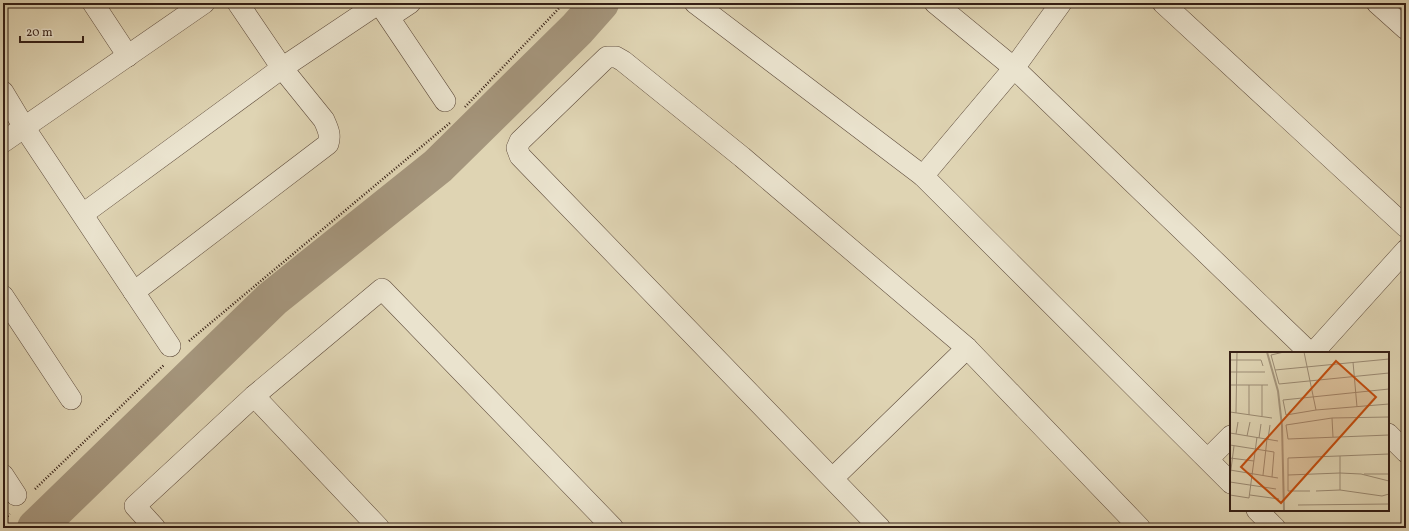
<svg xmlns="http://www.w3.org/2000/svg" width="1409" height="531" viewBox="0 0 1409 531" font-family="Vollkorn,serif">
<rect width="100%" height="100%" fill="#dfd4b3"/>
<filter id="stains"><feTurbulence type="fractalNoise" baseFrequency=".005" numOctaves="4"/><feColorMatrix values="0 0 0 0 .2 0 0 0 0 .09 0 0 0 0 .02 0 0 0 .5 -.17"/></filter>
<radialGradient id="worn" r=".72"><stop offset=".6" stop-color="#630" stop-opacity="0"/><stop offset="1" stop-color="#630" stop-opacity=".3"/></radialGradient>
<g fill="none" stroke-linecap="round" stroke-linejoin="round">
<polyline stroke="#a5967d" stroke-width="38" points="36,528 272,299 438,166 577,29 600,3"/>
<defs>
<g id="minor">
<polyline points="93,3 128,56"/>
<polyline points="695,3 923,176 1231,483"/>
<polyline points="935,3 1014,68 1310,353"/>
<polyline points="1163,3 1406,227"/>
<polyline points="1377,3 1406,29"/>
<polyline points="389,17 410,3"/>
<polyline points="3,92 24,127 170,346"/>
<polyline points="3,142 204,3"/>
<polyline points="923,176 1014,68 1061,3"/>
<polyline points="83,214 282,68 379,3 445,101"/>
<path d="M134,292L328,144C331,135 328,129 324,120L282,68L238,3"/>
<polyline points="3,296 71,399"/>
<polyline points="1313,353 1406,250"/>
<polyline points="254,396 379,528"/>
<polyline points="1388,434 1406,452"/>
<polyline points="1208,459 1231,436"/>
<polyline points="3,475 16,495"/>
<polyline points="833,478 967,348"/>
<polyline points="1257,510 1275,528"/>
<polyline points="155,528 135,506 254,396 382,289 613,528"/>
<polyline points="880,528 520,156 517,148 520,141 607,57 616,57 623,61 742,157 967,348 1140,528"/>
</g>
</defs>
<use href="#minor" stroke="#5f4c3c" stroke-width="22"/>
<g stroke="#341e15" stroke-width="2.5" stroke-dasharray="1 2" stroke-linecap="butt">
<polyline points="465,107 564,3"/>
<polyline points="189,341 451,122"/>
<polyline points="35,489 164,365"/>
<polyline points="3,520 10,514"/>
</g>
<use href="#minor" stroke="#eae3ce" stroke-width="21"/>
</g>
<g transform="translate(1230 352)">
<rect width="159" height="159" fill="#dfd4b3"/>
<path fill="none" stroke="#a5967d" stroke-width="2" d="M37,0L48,39L52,74L54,159"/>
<path fill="none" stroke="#9b8b74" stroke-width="1" d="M54,0L41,3L49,32L159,21M74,0L86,58M0,8H31L33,14M123,10L127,55M45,18L159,7M0,20H35M0,33H38M159,37L53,48L56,63L86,58L159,52M0,60L42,66M6,61L7,0M19,63V33M32,64V33M159,65L102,66L56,73L58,87L159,83M102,66L103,85M0,81L48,89M6,82L8,70M17,84L20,70M29,86L31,72M38,87L40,73M0,93L44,100L42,125M0,106L24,109M0,118L48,126M134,122H159M33,123L37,87M58,123L110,121V104M0,125L4,94M0,130L46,137M110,138V121L131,122L159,129M80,139H58V106L159,102M86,139L110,138L152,144L159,142M0,143L19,146L27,85M20,143L49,147M68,153L159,152"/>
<path fill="#c44d0e" fill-opacity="0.15" stroke="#c44d0e" stroke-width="2" d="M106,9L146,45L51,151L11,115Z"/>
<rect width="159" height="159" fill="none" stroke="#341e15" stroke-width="2"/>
</g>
<rect width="1409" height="531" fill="none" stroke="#dfd4b3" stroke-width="16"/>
<rect x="4" y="4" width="1401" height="523" fill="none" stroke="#341e15" stroke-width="2"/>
<rect x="8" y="8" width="1393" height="515" fill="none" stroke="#341e15"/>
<path d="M20 36v6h63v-6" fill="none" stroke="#341e15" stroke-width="2"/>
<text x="26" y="36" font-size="12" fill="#341e15" stroke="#eae3ce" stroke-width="3" paint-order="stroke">20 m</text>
<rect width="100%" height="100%" filter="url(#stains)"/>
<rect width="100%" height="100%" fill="url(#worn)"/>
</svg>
